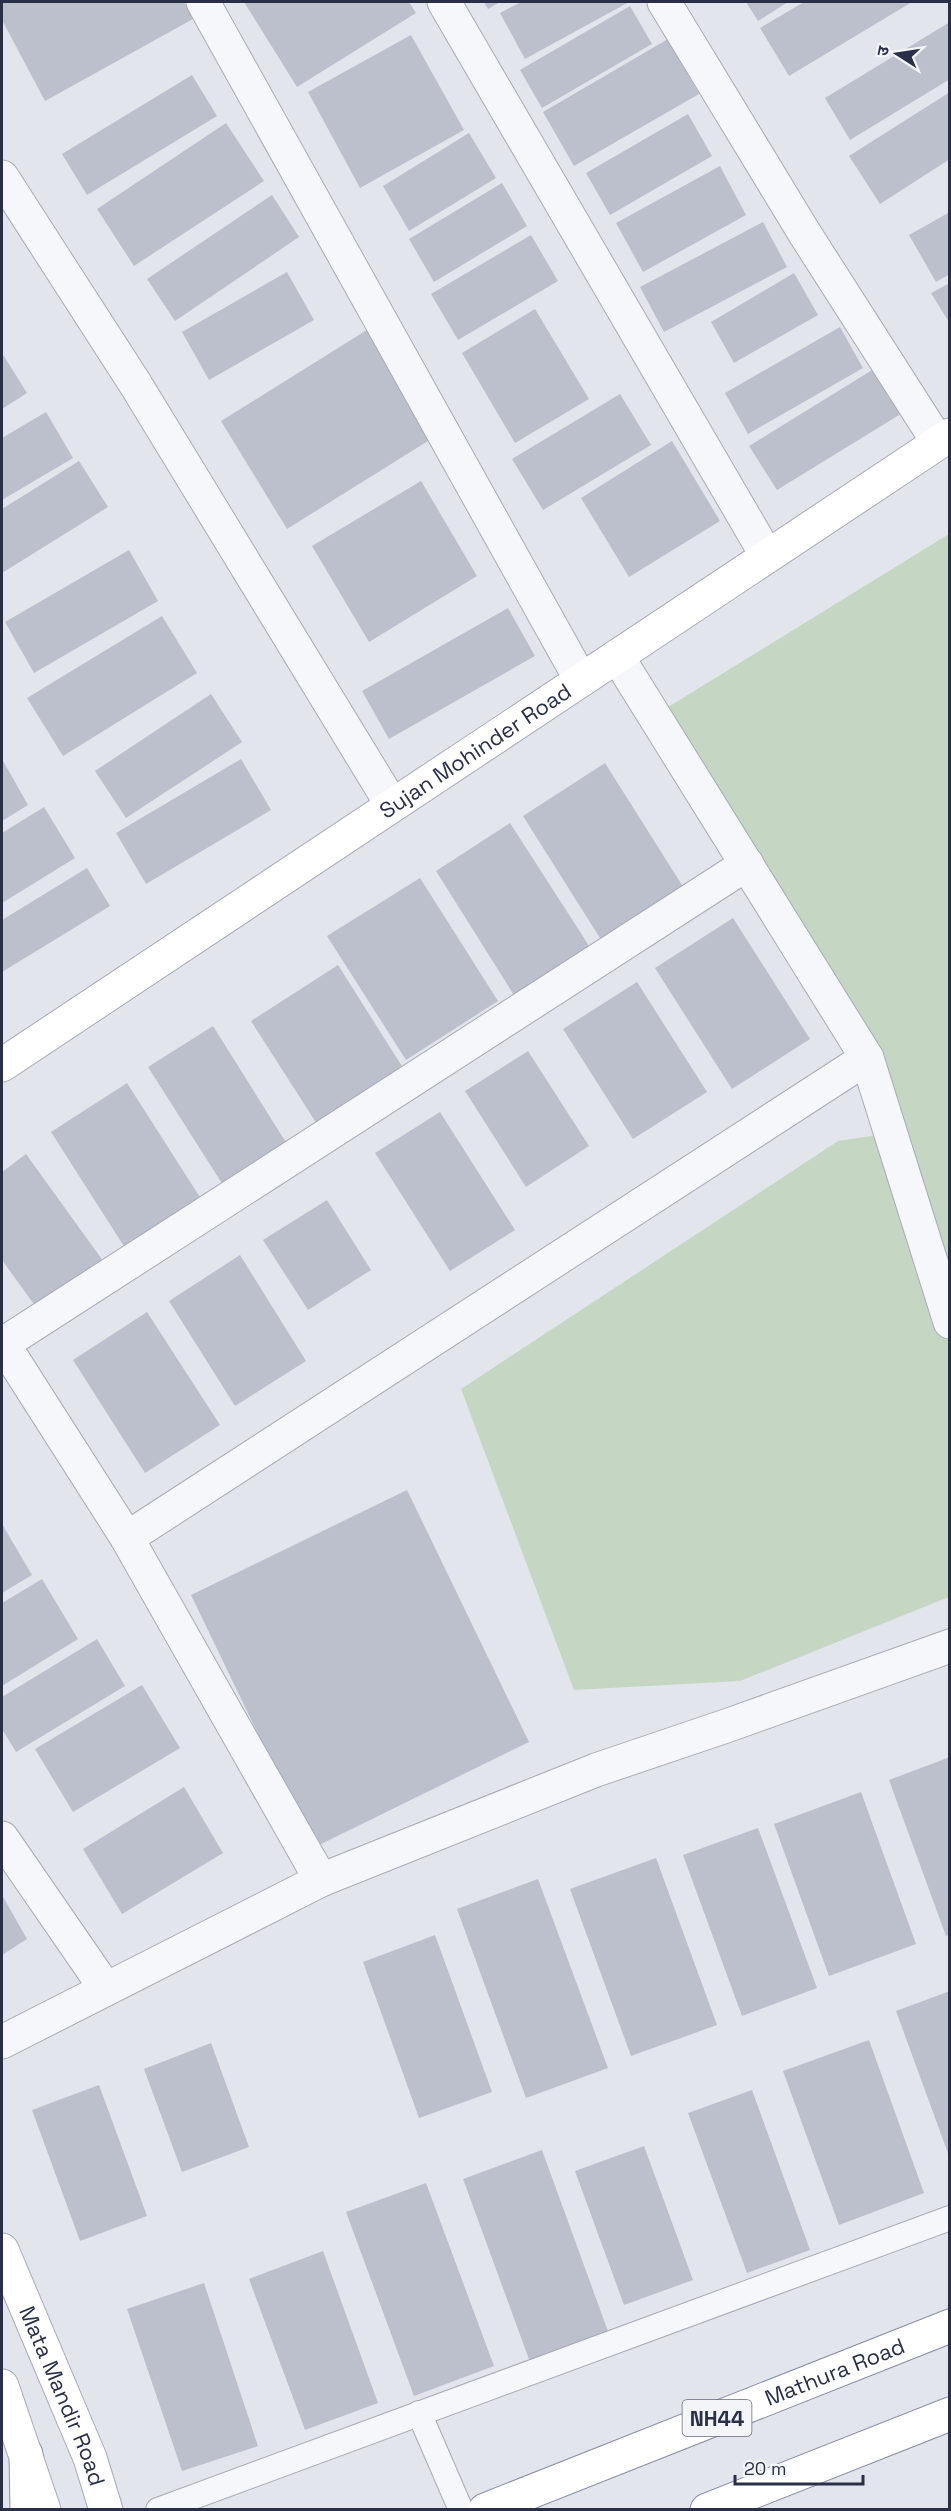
<svg xmlns="http://www.w3.org/2000/svg" width="951" height="2511" viewBox="0 0 951 2511" font-family="'Space Grotesk','Noto Sans Devanagari',sans-serif">
<rect width="100%" height="100%" fill="#e3e5ec"/>
<polygon fill="#c5d7c3" points="949,534 949,1597 740,1681 574,1690 461,1389 838,1141 885,1134 855,1049 647,720"/>
<g fill="#bcc0cd">
<polygon points="2,2 184,2 193,19 45,101 2,20"/>
<polygon points="244,2 409,2 416,13 297,87"/>
<polygon points="484,2 500,2 488,9"/>
<polygon points="521,2 629,2 525,59 500,13"/>
<polygon points="746,2 788,2 758,21"/>
<polygon points="804,2 912,2 789,76 760,28"/>
<polygon points="630,6 652,44 542,108 520,70"/>
<polygon points="950,22 950,79 850,140 825,98"/>
<polygon points="411,35 464,130 360,188 308,92"/>
<polygon points="668,39 699,94 574,166 543,112"/>
<polygon points="192,75 217,116 87,195 62,154"/>
<polygon points="950,92 950,159 880,204 849,156"/>
<polygon points="688,114 712,156 610,215 586,173"/>
<polygon points="226,123 264,181 134,266 97,209"/>
<polygon points="469,133 496,178 409,231 383,186"/>
<polygon points="720,166 746,215 643,272 616,223"/>
<polygon points="502,183 527,226 434,282 409,239"/>
<polygon points="272,195 299,237 175,321 147,279"/>
<polygon points="950,212 950,274 936,282 909,235"/>
<polygon points="763,222 787,267 664,332 640,287"/>
<polygon points="531,235 558,281 458,340 431,294"/>
<polygon points="287,272 314,320 209,380 182,332"/>
<polygon points="794,273 818,315 734,363 711,322"/>
<polygon points="950,283 950,324 931,293"/>
<polygon points="535,309 589,399 515,443 462,353"/>
<polygon points="840,327 863,368 748,434 725,393"/>
<polygon points="370,328 436,436 287,529 221,421"/>
<polygon points="2,353 27,393 2,409"/>
<polygon points="877,367 904,412 777,490 749,446"/>
<polygon points="620,394 651,445 543,510 512,459"/>
<polygon points="46,412 73,458 2,500 2,438"/>
<polygon points="672,441 720,521 629,577 581,498"/>
<polygon points="79,461 108,507 2,573 2,509"/>
<polygon points="421,481 477,576 369,642 312,546"/>
<polygon points="129,550 158,601 34,673 5,622"/>
<polygon points="508,608 535,656 389,739 362,691"/>
<polygon points="162,616 197,673 63,756 27,698"/>
<polygon points="211,694 242,742 126,818 95,771"/>
<polygon points="2,759 28,805 2,821"/>
<polygon points="241,759 271,810 146,884 116,833"/>
<polygon points="605,763 687,893 605,946 523,816"/>
<polygon points="44,807 75,858 2,903 2,833"/>
<polygon points="510,823 593,952 517,1000 436,871"/>
<polygon points="87,868 110,906 2,972 2,920"/>
<polygon points="420,878 498,1001 406,1060 327,936"/>
<polygon points="733,918 810,1039 732,1089 655,968"/>
<polygon points="338,965 410,1079 324,1135 251,1021"/>
<polygon points="637,982 707,1092 633,1139 563,1029"/>
<polygon points="213,1026 287,1144 223,1185 148,1067"/>
<polygon points="528,1051 589,1146 526,1187 465,1091"/>
<polygon points="127,1083 203,1202 127,1251 51,1132"/>
<polygon points="440,1112 515,1230 450,1271 375,1153"/>
<polygon points="26,1154 106,1265 41,1314 2,1260 2,1172"/>
<polygon points="327,1200 371,1270 308,1310 263,1240"/>
<polygon points="240,1255 306,1361 235,1406 169,1301"/>
<polygon points="147,1312 220,1425 145,1473 73,1360"/>
<polygon points="407,1490 529,1742 313,1848 191,1595"/>
<polygon points="2,1524 32,1575 2,1593"/>
<polygon points="42,1579 78,1639 2,1686 2,1603"/>
<polygon points="97,1639 125,1686 16,1752 2,1729 2,1697"/>
<polygon points="142,1685 180,1748 73,1812 35,1749"/>
<polygon points="950,1757 950,1935 946,1936 889,1780"/>
<polygon points="184,1787 223,1853 122,1914 83,1849"/>
<polygon points="861,1792 916,1944 829,1976 774,1824"/>
<polygon points="758,1828 817,1988 742,2016 683,1855"/>
<polygon points="656,1858 717,2025 631,2056 570,1889"/>
<polygon points="538,1879 608,2068 526,2098 457,1909"/>
<polygon points="2,1895 27,1939 2,1955"/>
<polygon points="435,1935 492,2092 419,2118 363,1962"/>
<polygon points="950,1991 950,2156 949,2156 896,2011"/>
<polygon points="869,2040 924,2193 839,2225 783,2071"/>
<polygon points="211,2043 249,2147 182,2172 144,2069"/>
<polygon points="99,2085 147,2216 80,2241 32,2110"/>
<polygon points="752,2090 810,2250 747,2273 688,2113"/>
<polygon points="644,2146 693,2280 624,2305 575,2171"/>
<polygon points="542,2150 609,2334 530,2362 463,2179"/>
<polygon points="426,2183 494,2366 414,2396 346,2212"/>
<polygon points="323,2251 378,2403 305,2430 249,2279"/>
<polygon points="204,2283 258,2446 182,2471 127,2309"/>
</g>
<g fill="none" stroke-linecap="round" stroke-linejoin="round">
<defs>
<g id="lane">
<polyline points="419,2413 461,2510"/>
<polyline points="158,2510 950,2218"/>
</g>
<g id="street">
<polyline points="203,2 581,680"/>
<polyline points="444,2 767,556"/>
<polyline points="664,2 805,234 938,442"/>
<polyline points="2,177 136,385 392,805"/>
<polyline points="617,656 867,1058 950,1322"/>
<polyline points="2,1342 127,1538 321,1880"/>
<polyline points="3,1344 747,864"/>
<polyline points="127,1538 867,1058"/>
<polyline points="2,1838 106,1989"/>
<polyline points="2,2042 321,1880 596,1770 726,1726 950,1646"/>
</g>
<g id="secondary">
<path id="s1" d="M2,1065L950,435"/>
<path id="s2" d="M2,2250L90,2458L106,2510"/>
<polyline points="2,2386 44,2510"/>
</g>
<g id="highway">
<polyline points="26,2454 27,2510"/>
<path id="s3" d="M485,2510L950,2326"/>
<polyline points="707,2510 950,2414"/>
</g>
</defs>
<use href="#lane" stroke="#a7abb7" stroke-width="26"/>
<use href="#street" stroke="#a7abb7" stroke-width="35"/>
<use href="#secondary" stroke="#a7abb7" stroke-width="35"/>
<use href="#highway" stroke="#888fa5" stroke-width="35"/>
<use href="#lane" stroke="#f6f7fa" stroke-width="24"/>
<use href="#street" stroke="#f6f7fa" stroke-width="33"/>
<use href="#secondary" stroke="#fff" stroke-width="33"/>
<use href="#highway" stroke="#fff" stroke-width="33"/>
</g>
<g text-anchor="middle" dominant-baseline="central" stroke-width="4.5" stroke-linejoin="round" paint-order="stroke">
<rect fill="#f3f5f9" stroke="#656a7c" stroke-width="1.5" x="682.5" y="2400" width="69" height="36" rx="4.5"/>
<g font-size="21" font-weight="bold" fill="#282f47">
<text x="717" y="2418">NH44</text>
</g>
<g font-size="22" fill="#282f47" stroke="#f3f5f9">
<text stroke="none"><textPath href="#s1" startOffset="568">Sujan Mohinder Road</textPath></text>
<text stroke="none"><textPath href="#s3" startOffset="376">Mathura Road</textPath></text>
<text stroke="none"><textPath href="#s2" startOffset="158">Mata Mandir Road</textPath></text>
</g>
</g>
<rect width="951" height="2511" fill="none" stroke="#282f47" stroke-width="6"/>
<g transform="translate(897 54) rotate(282)" stroke="#f3f5f9" stroke-width="4.5" paint-order="stroke">
<path d="M0-4.5L10 22L0 15L-10 22Z" fill="#282f47"/>
<text y="-9" font-size="16" font-weight="bold" text-anchor="middle" fill="#282f47">उ</text>
</g>
<path d="M735 2475v9h128v-9" fill="none" stroke="#282f47" stroke-width="3"/>
<text x="744" y="2475" font-size="18" fill="#282f47" stroke="#f3f5f9" stroke-width="4.5" paint-order="stroke">20 m</text>
</svg>
